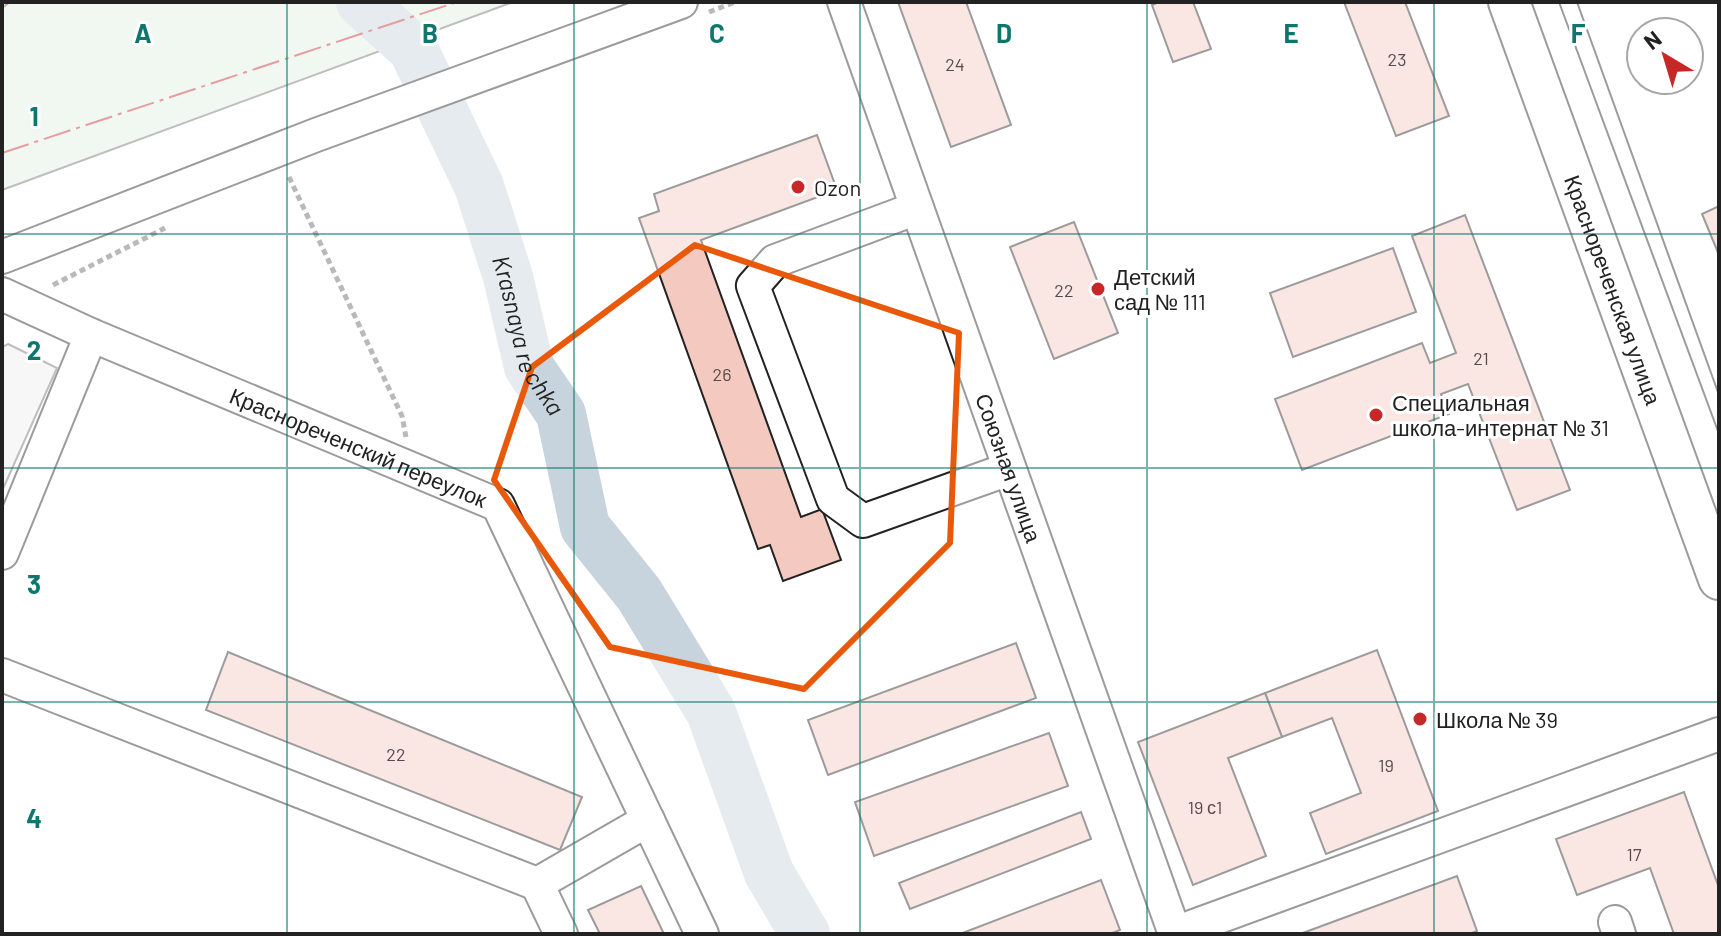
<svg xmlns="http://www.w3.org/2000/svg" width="1721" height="936" viewBox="0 0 1721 936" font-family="Barlow,sans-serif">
<rect width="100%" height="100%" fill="#fff"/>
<polygon fill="#e0efe3" stroke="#6f6f6f" stroke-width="2" points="2,2 513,2 2,190"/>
<polygon fill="#ededed" stroke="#6f6f6f" stroke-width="2" points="8,344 57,368 2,491 2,347"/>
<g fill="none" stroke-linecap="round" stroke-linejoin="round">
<path stroke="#c7d3dd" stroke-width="50" id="s1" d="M361,2L413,49L479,186L508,277L529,367L561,414L585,527L639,594L711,712L769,873L805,934"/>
</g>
<g fill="#f3c9c0" stroke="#222" stroke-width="2">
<polygon points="898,2 966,2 1011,125 951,147"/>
<polygon points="1159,2 1193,2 1211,49 1173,62 1152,5"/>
<polygon points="1344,2 1405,2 1449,116 1396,136"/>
<polygon points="817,135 837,190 701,240 801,517 822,509 841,560 783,581 770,545 758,549 639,218 659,211 654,194"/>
<polygon points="1719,206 1719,255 1702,214"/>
<polygon points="1465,215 1570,490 1517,510 1468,384 1441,394 1449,414 1302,470 1275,399 1422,343 1430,363 1456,353 1412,236"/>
<polygon points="1074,222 1118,333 1054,359 1010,247"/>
<polygon points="1393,248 1416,312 1293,357 1270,293"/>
<polygon points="1016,643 1036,698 828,775 808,720"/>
<polygon points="1377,650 1438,811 1326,854 1310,813 1361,793 1332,718 1282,737 1265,693"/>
<polygon points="228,652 582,797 560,850 206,710"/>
<polygon points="1265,693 1282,737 1228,758 1266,856 1193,885 1138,742"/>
<polygon points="1049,733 1068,786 874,856 855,802"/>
<polygon points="1684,792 1719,888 1719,934 1674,934 1650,868 1577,895 1556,839"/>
<polygon points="1081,812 1091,839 910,909 899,883"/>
<polygon points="1457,876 1477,931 1470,934 1300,934"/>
<polygon points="1101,880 1120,930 1110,934 960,934"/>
<polygon points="641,886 664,934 600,934 588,910"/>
</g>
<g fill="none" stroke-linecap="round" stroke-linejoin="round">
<defs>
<g id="minor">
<path id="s2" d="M844,2L1175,934"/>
<polyline points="917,208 775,261 753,286 833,499 863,521 1009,469"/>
<polyline points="2,257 316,135 681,2"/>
<path id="s3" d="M2,294L91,335L498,505L702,934"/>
<polyline points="2,553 91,335"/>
<polyline points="2,675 537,884 648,820"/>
<polyline points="537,884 561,934"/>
<polyline points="1615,922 1619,934"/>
<polyline points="1175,933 1719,734"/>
</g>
<g id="major">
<path id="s4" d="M1509,2L1719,579"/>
</g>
</defs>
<use href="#minor" stroke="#222" stroke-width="36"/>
<use href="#major" stroke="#222" stroke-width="44"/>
<g stroke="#646464" stroke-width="5" stroke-dasharray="6 4" stroke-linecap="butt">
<polyline points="709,12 735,2"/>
<polyline points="289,177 402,416 406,437"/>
<polyline points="53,285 165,228"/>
</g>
<use href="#minor" stroke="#fff" stroke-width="32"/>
<use href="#major" stroke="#fff" stroke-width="40"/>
<g stroke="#222" stroke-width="2">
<polyline points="1559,2 1719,434"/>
<polyline points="1577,2 1719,395"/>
</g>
<g stroke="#c62828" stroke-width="2" stroke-dasharray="28 6 4 6" stroke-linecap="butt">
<polyline points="2,8 10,2"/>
<polyline points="2,153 457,2"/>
</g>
</g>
<path d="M0 0H1721V936H0ZM695,245L959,333L950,543L804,689L610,647L494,480L532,367Z" fill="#fff" fill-opacity=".55" fill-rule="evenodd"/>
<path fill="none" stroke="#e8590c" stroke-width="6" stroke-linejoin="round" d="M695,245L959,333L950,543L804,689L610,647L494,480L532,367Z"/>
<path fill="none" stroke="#0f766e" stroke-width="2" stroke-opacity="0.55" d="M287,2V934M574,2V934M860,2V934M1147,2V934M1434,2V934M2,234H1719M2,468H1719M2,702H1719"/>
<g fill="#c62828" stroke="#fff" stroke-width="3">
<circle cx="798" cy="187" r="8"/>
<circle cx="1098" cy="289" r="8"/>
<circle cx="1376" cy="415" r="8"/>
<circle cx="1420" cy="719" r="8"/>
</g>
<g text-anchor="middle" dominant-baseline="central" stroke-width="6" stroke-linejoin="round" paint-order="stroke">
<g font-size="18" fill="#564c4a">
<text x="1397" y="59">23</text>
<text x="955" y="64">24</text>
<text x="1064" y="290">22</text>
<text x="1481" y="358">21</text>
<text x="722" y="374">26</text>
<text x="396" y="754">22</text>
<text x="1386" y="765">19</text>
<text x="1205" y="807">19 с1</text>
<text x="1634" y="854">17</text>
</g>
<g font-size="22" fill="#222" stroke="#fff" text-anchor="start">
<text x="814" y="187">Ozon</text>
<text x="1114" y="276">Детский<tspan x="1114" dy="25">сад № 111</tspan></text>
<text x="1392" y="402">Специальная<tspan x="1392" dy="25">школа-интернат № 31</tspan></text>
<text x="1436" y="719">Школа № 39</text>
</g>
<g font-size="22" fill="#222" stroke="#fff">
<text stroke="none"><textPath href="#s4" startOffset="306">Краснореченская улица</textPath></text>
<text stroke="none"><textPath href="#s3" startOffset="388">Краснореченский переулок</textPath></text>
<text stroke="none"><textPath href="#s2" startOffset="494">Союзная улица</textPath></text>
</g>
<g font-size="24" font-style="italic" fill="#222" stroke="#fff">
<text stroke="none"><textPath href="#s1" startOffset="380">Krasnaya rechka</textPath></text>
</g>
</g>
<g font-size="26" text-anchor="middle" font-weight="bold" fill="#0f766e" stroke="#fff" stroke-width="6" stroke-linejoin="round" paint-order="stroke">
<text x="143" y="43">A</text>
<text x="430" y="43">B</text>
<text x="717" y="43">C</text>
<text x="1004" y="43">D</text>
<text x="1291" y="43">E</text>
<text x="1578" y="43">F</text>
<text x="34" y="126">1</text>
<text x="34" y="360">2</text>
<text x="34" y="594">3</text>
<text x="34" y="828">4</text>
</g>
<rect width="1721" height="936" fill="none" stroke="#222222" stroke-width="8"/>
<g transform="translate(1665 56) rotate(322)"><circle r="38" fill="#ffffff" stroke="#a7a7a7" stroke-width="2"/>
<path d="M0-6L14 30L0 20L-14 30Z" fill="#c62828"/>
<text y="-12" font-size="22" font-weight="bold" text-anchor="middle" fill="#222222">N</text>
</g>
</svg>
